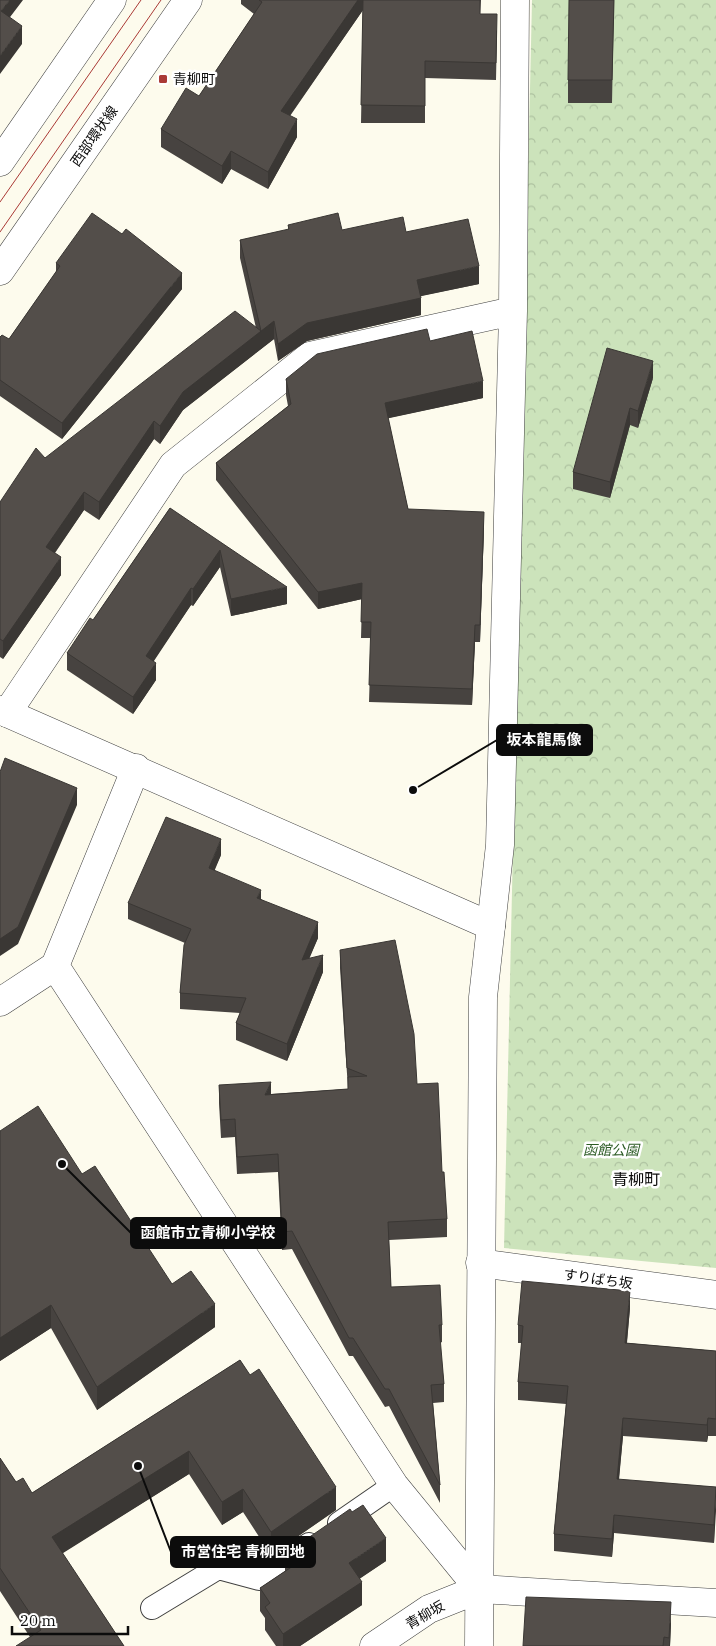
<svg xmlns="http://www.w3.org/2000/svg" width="716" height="1646" viewBox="0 0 716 1646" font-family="'IBM Plex Serif','Noto Sans JP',serif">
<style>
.park{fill:url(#park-crowns)}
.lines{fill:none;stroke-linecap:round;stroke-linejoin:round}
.service-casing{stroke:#3f3f3f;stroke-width:24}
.minor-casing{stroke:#3f3f3f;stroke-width:29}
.tertiary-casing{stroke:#3f3f3f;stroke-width:29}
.service{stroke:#fff;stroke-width:22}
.minor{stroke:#fff;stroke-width:28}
.tertiary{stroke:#fff;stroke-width:28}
.tram{stroke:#aa3a36;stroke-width:1}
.wall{fill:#474340}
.shaded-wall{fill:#3a3734}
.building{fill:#534e4a;stroke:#3a3734}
.poi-dot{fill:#aa3a36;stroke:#fff;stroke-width:2}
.labels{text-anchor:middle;stroke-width:5;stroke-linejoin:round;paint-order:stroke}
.poi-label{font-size:14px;fill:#0c0c0c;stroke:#fff;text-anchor:start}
.street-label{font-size:14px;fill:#0c0c0c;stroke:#fff}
.park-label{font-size:14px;font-style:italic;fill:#2c5b25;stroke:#fff}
.quarter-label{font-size:16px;fill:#0c0c0c;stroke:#fff}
.leader{fill:none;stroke:#0c0c0c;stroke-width:2}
.callout-dot{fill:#0c0c0c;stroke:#fff;stroke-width:2}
.callout{fill:#0c0c0c;stroke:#0c0c0c;stroke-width:2}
.callout-label{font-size:15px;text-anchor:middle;font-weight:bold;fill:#fff}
</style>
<defs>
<pattern id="park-crowns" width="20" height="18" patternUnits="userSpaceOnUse" patternTransform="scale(1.25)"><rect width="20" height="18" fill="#cce3bb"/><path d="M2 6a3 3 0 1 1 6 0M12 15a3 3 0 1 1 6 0" fill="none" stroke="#aec2a0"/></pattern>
</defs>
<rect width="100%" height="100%" fill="#fdfbed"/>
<path class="park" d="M532,0h184v1268l-212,-20z"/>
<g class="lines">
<g class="service-casing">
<path id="service" d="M339,1523l55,-38
M152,1608l66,-40 41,11 50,-35"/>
</g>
<g class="minor-casing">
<path id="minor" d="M7,713l166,-248 137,-109 203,-45
M491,926l9,-81 13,-534 2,-311
M55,966l339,519 85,104 237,14
M0,1002l55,-36 81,-198
M480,1263l236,32"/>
</g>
<g class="tertiary-casing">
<path id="tertiary" d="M0,162l112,-162
M0,271l188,-271
M0,710l491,216 -8,71 -4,649
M374,1646l55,-37 50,-20"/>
</g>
<use href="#service" class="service"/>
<use href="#minor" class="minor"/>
<use href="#tertiary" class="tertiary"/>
<path class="tram" d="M0,202l141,-202
M0,232l161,-232"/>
</g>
<path class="wall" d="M241,0h240l-1,14 17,17 -1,49 -71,-2v45h-64l2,-113 -73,106 7,21 -29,52 -37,-20 -9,15 -61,-37v-18l38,-33 55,-82 -13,-10z
M614,0l-2,103h-44v-23z
M288,225l54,5 64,2 73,52 -59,12 1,19 -114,26 -29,20 -4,-22 -91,71 -23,34 -6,-5 -55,81 -15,-10 -29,43 6,22 -58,84 -3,-2v-155l45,-44 211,-130 -16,-70v-18l48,-10z
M56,263l126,26 -120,150 -62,-43v-59l9,2 47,-67z
M430,341l53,57 -95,20 20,91 76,19 -4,114h-5l-3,63 -103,-3 2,-64h-10l1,-39 -44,10 -102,-129v-17l72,-57 -2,-11v-16z
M653,378l-15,50 -8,-3 -20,73 -37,-9v-17z
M170,508l117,96 -56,12 -11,-49 -27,39 -2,-1 -38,56 3,19 -23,34 -66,-44v-17l26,-33z
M221,855l-7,15 47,29 57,39 -9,20 14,14 -36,89 -51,-21v-17l4,-10 -60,-4v-16l5,-50 -57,-24v-16z
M340,950l77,134 25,88 5,47v18l-58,3 2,47 51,38v17l-2,1 4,41v18l-11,1 7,82v18l-51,-97 -4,1 -32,-51h-4l-57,-107 -10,1 -4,-78 -41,2 -2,-37 -14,1 -2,-35v-18l52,9 77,-5 -8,-121z
M0,1131l82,43 90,110 43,43 -118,83 -46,-82 -51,33z
M630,1308l-3,35 89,8v85h-8l-1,6 -84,-6 -4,44 97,7 -2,56 -100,-10 -2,24 -58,-6v-17l12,-130 -48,-4v-18l4,-39h-4v-18z
M240,1360l96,150 -65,45 -28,-43 -21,13 -33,-51 -127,79 62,93 -94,-9 -30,-46v-133l16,24 16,11z
M285,1554l101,7 -26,17 2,27 -62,41h-24l-11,-16v-12l-5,-7v-23l25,-17z
M671,1623l-1,23h-147z"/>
<path class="shaded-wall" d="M10,0h13l-22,29v-18z
M358,0h5v10l-82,118v-17z
M22,26v18l-22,30v-18z
M297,119v18l-29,52v-17z
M231,151v18l-9,15v-18z
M479,266v18l-62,13v-17z
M182,273v16l-120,150v-16z
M421,298v17l-114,26 -29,20v-17l29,-21z
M274,321v18l-91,71 -23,34v-18l23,-34z
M653,361v17l-15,50v-17z
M483,381v17l-98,21v-16z
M630,408v17l-20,73v-16z
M154,421v18l-55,81v-18z
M84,492v18l-38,55v-18z
M484,512v16l-4,114v-17z
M220,550v17l-27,39v-17z
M61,557v18l-58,84v-18z
M362,583v16l-44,10v-17z
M287,587v17l-56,12v-17z
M191,588v17l-45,68v-17z
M475,625v17l-3,63v-16z
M156,663v17l-23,34v-17z
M77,788v17l-59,139 -18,12v-17z
M221,839v16l-12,29v-16z
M261,890v16l-4,-8z
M318,922v16l-16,38v-16z
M323,955v17l-36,89v-17z
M271,1082v18l-6,-5z
M630,1291v17l-5,53v-18z
M215,1304v23l-118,83v-23z
M51,1305v23l-51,33v-23z
M623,1418v18l-6,61v-18z
M708,1418v18l-1,6v-17z
M189,1451v23l-137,86v-23z
M336,1487v23l-65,45v-23z
M243,1489v23l-21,13v-23z
M716,1494v17l-2,32v-18z
M614,1515v18l-2,24v-18z
M386,1538v23l-37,25v-23z
M362,1582v23l-62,41h-17v-12z
M671,1602v21l-1,23h-1z"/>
<path class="building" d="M0,0h10l-9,11 21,15 -22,30z
M259,0h99l-77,111 16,8 -29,53 -37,-21 -9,15 -61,-37 25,-41 13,8 63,-94z
M363,0h117v14h17l-1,49 -71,-2v45l-64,-1z
M569,0h45l-2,80h-44z
M92,213l30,21 4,-5 56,44 -120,150 -62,-43v-43l2,-2 7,4 51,-73 -4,-3z
M338,213l4,17 61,-13 3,15 62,-13 11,47 -62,14 4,18 -114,25 -29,21 -4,-23 -91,71 -23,34 -6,-5 -55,81 -15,-10 -38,55 15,10 -58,84 -3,-2v-137l36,-54 9,10 190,-147 26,20 -21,-91 49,-11 -1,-4z
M427,329l3,12 42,-10 11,50 -98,22 23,106 76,3 -4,113h-5l-3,64 -103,-4 2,-63h-10l1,-39 -44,9 -102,-129 75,-59 -5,-25 31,-25z
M607,348l46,13 -15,50 -8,-3 -20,74 -37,-10z
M170,508l117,79 -56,12 -11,-49 -27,39 -2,-1 -45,68 10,7 -23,34 -66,-44 23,-35 3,2z
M5,758l72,30 -59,139 -18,12v-167z
M166,817l55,22 -12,29 52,22 -4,8 61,24 -16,38 21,-5 -36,89 -51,-21 10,-25 -66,-5 4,-48 7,-16 -63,-26z
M395,940l19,94 3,50 21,-1 4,89h2l3,47 -59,3 3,65 49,-2 2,40h-3l5,59 -13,1 9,100 -51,-96h-4l-32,-51h-4l-57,-107 -10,1 -4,-78 -41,3 -2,-38 -14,1 -2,-35 52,-3 -6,13 83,-6v-12l19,-1 -20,-8 -7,-118z
M38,1106l44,68 13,-8 77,118 19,-13 24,33 -118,83 -46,-82 -51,33v-207z
M522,1281l108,10 -5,52 91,8v68l-8,-1 -1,7 -84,-7 -6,61 99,8 -2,38 -100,-10 -2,24 -58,-5 14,-148 -50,-4 5,-56 -5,-1z
M240,1360l10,15 9,-6 77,118 -65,45 -28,-43 -21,13 -33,-51 -137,86 72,109h-108l25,-16 -41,-62v-110l16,24 7,-4 9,15z
M363,1505l23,33 -37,25 13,19 -79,52 -18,-27 5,-4 -10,-15 33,-22 -8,-12 65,-45 2,3z
M526,1597l145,5 -2,36 -5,-1 -1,9h-140z"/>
<rect class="poi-dot" x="158" y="74" width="10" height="10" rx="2.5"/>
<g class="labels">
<g class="poi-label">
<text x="173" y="84">青柳町</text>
</g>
<g class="street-label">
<text transform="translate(94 136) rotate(-55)" y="5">西部環状線</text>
<text transform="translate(598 1279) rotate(8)" y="5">すりばち坂</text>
<text transform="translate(425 1615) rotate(-30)" y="5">青柳坂</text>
</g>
<g class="park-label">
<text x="611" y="1155">函館公園</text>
</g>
<g class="quarter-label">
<text x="636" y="1185">青柳町</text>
</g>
</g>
<path class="leader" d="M413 790L497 740M62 1164L131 1233M138 1466L171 1552"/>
<g class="callout-dot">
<circle cx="413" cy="790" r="5"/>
<circle cx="62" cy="1164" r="5"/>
<circle cx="138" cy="1466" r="5"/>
</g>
<g class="callout">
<rect x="497" y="725" width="95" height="30" rx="5"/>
<rect x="131" y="1218" width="155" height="30" rx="5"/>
<rect x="171" y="1537" width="144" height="30" rx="5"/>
</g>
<g class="callout-label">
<text x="544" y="745">坂本龍馬像</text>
<text x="208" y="1238">函館市立青柳小学校</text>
<text x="243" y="1557">市営住宅 青柳団地</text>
</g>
<path d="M12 1626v8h116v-8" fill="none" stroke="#0c0c0c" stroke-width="2.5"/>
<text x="20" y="1626" font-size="15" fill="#0c0c0c" stroke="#ffffff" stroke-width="4" paint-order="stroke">20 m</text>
</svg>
